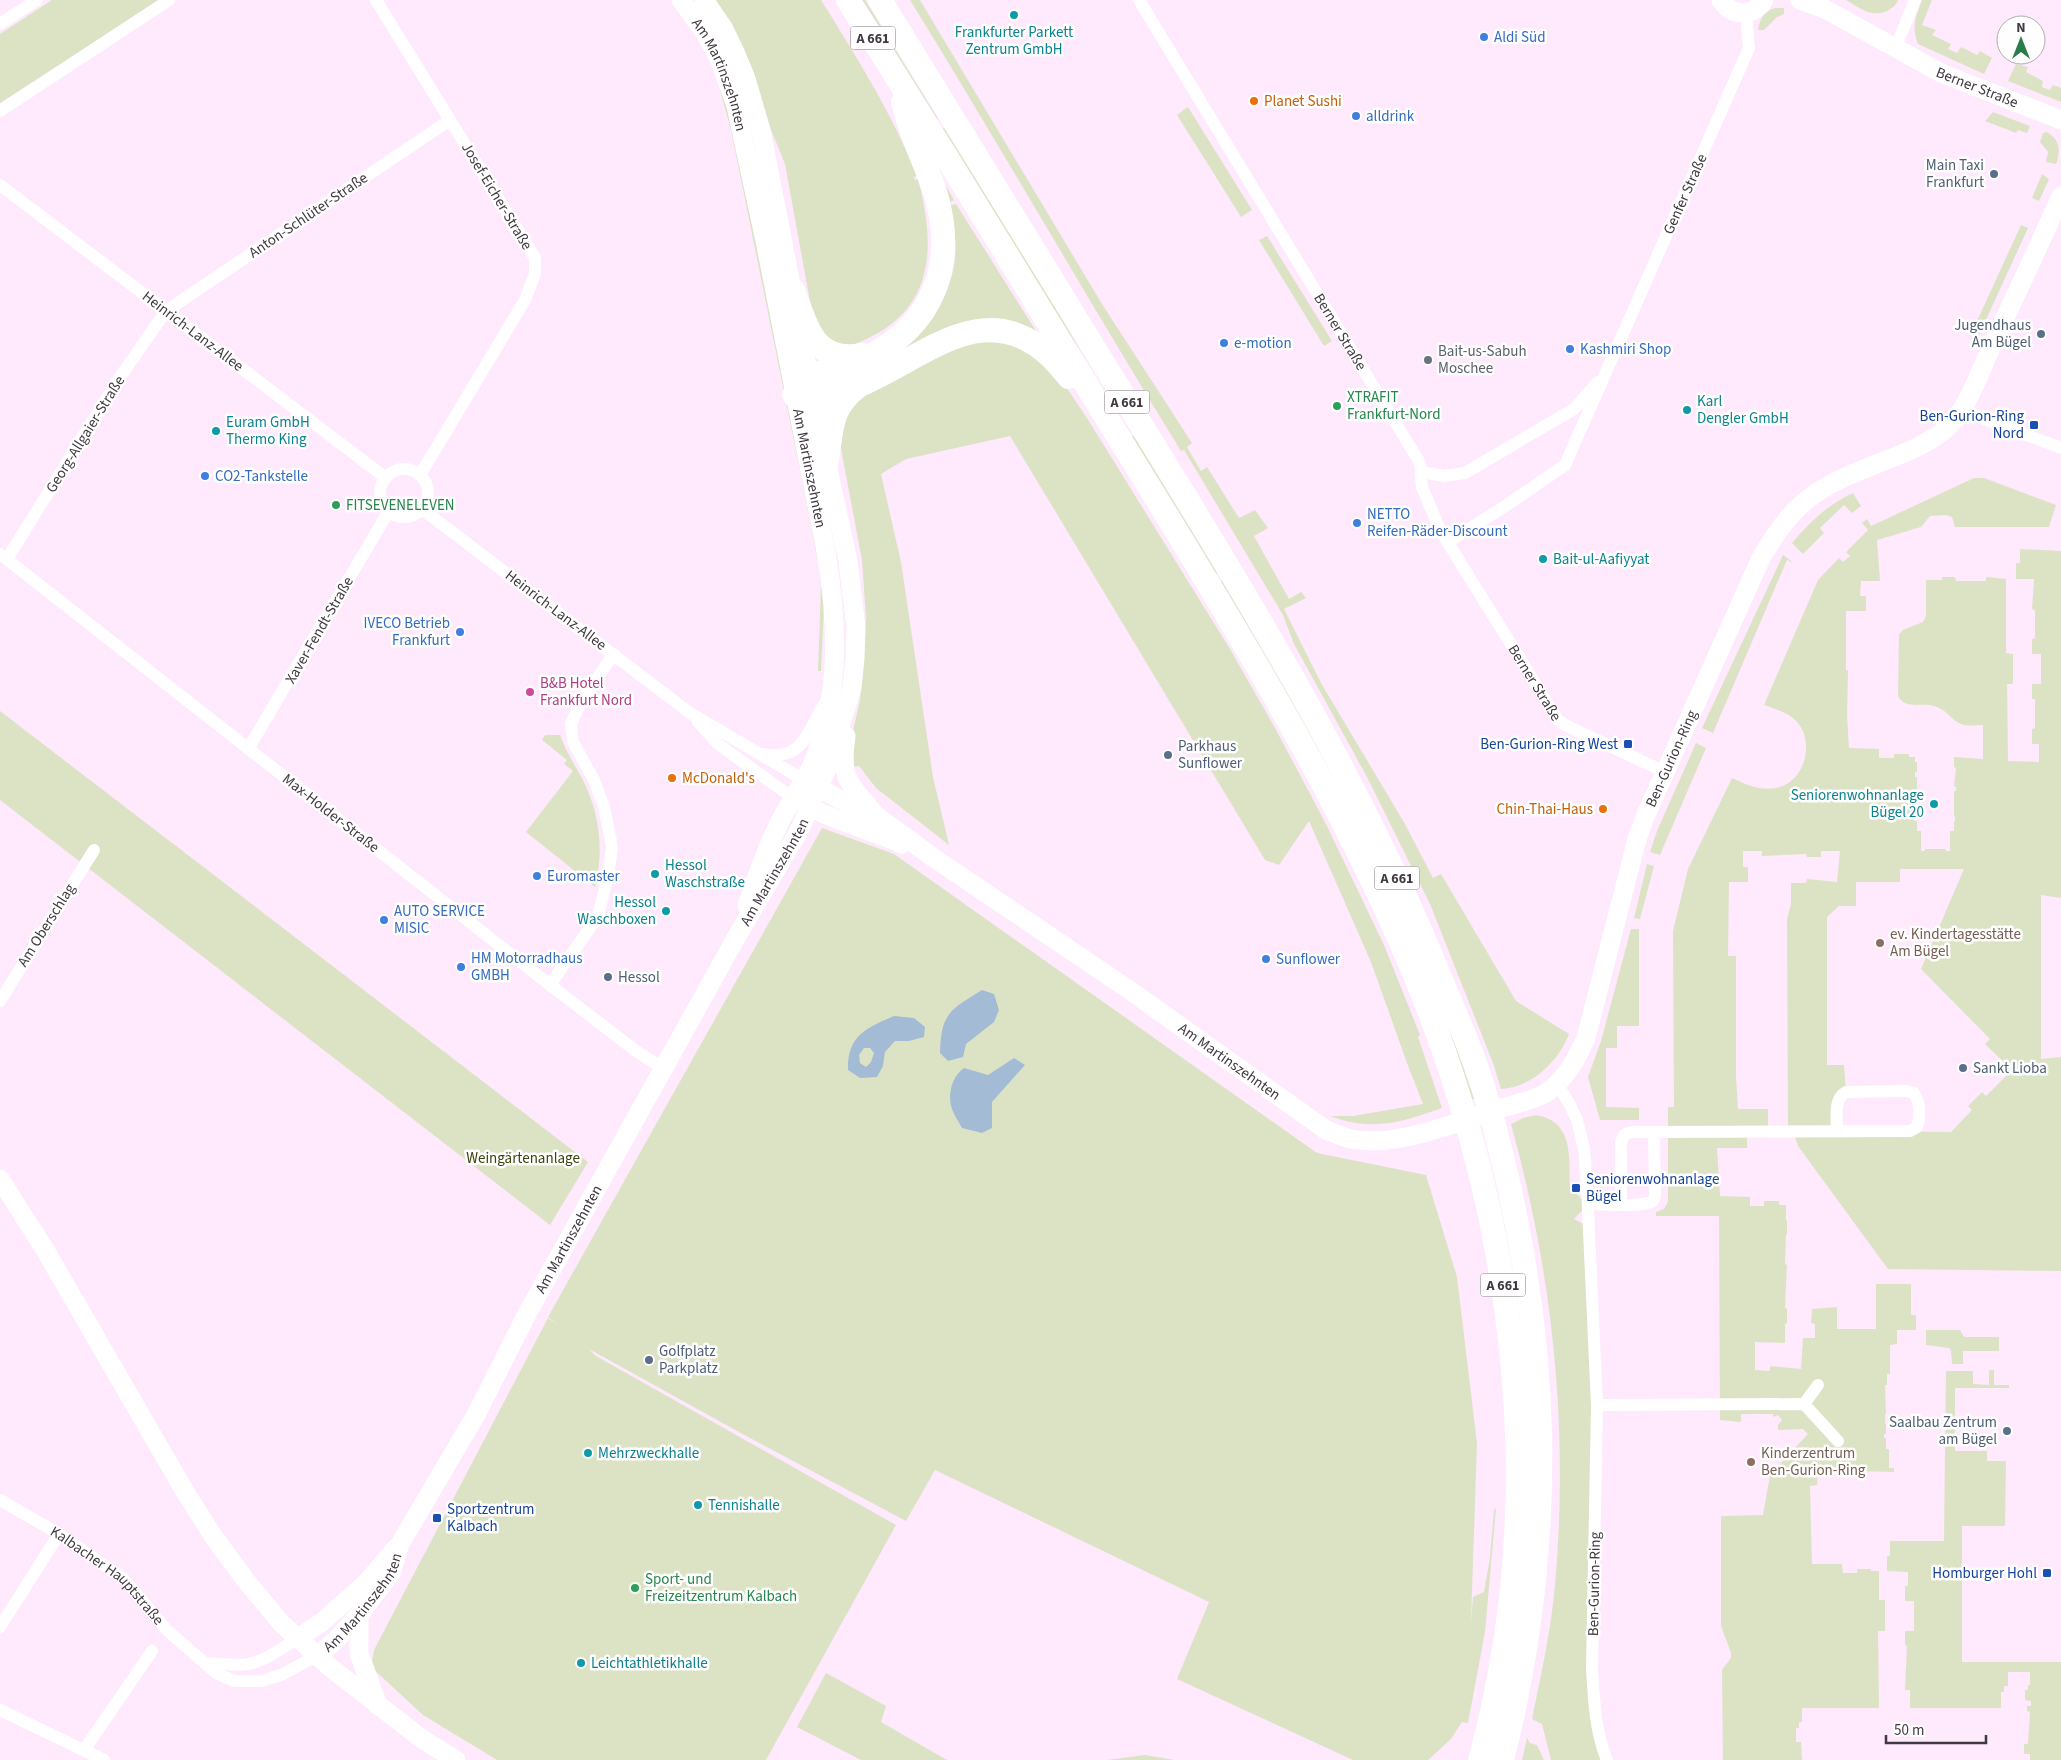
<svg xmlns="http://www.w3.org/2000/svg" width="2061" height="1760" viewBox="0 0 2061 1760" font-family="'Source Sans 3',sans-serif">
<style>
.green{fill:#dce3c5;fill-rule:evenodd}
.water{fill:#a3bbd5;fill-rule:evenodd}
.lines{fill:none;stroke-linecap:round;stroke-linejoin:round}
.street{stroke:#fff;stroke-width:12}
.secondary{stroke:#fff;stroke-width:19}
.highway{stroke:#fff;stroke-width:24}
.culture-dot{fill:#0f9aa8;stroke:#fefefe;stroke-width:2}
.shop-dot{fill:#3f7fe0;stroke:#fefefe;stroke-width:2}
.food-dot{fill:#e8710a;stroke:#fefefe;stroke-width:2}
.service-dot{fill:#5c6f8a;stroke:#fefefe;stroke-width:2}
.worship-dot{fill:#6b7280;stroke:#fefefe;stroke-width:2}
.leisure-dot{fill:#2e9e5b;stroke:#fefefe;stroke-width:2}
.transit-dot{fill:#1a4fb4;stroke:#fefefe;stroke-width:2}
.hotel-dot{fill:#d1479c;stroke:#fefefe;stroke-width:2}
.education-dot{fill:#8d6e63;stroke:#fefefe;stroke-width:2}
.labels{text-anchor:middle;stroke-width:5;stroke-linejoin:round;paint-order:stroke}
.shield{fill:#fefefe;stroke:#7a7479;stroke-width:1}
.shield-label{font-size:14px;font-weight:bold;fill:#413940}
.culture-label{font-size:15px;fill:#0d838f;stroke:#fefefe;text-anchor:start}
.shop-label{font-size:15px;fill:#366cbe;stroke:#fefefe;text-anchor:start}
.street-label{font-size:15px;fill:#413940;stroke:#fefefe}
.food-label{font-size:15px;fill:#c56008;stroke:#fefefe;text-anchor:start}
.service-label{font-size:15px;fill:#4e5e75;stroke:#fefefe;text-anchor:start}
.worship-label{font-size:15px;fill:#5b616d;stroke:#fefefe;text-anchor:start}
.leisure-label{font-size:15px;fill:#27864d;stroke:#fefefe;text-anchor:start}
.transit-label{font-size:15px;fill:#164399;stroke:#fefefe;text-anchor:end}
.hotel-label{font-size:15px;fill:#b23c85;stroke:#fefefe;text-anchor:start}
.education-label{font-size:15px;fill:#785e54;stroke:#fefefe;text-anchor:start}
.park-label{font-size:15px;fill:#3c430c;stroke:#fefefe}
</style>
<rect width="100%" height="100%" fill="#fee9fd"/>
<path class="green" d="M52,0h108l-160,103v-69z
M716,0h105c35,56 71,113 96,176l-3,1 1,3 3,-1c19,72 16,135 -63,165v3h-12l-21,-13 -11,-27 -26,-143 -18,-44 -14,-50 -17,-37z
M860,0h5l73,119 -3,2z
M910,0h10l182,304 90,139 -5,4 14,24 6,-4 32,51 16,-8 13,18 -14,8 35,63 12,-7 5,6 -22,11 37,74 84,141 28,54 8,-4 75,127 53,33c-10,27 -38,54 -68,55l-8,-26 -63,-159 -63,-127 -73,-133 -11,-29 -99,-165 -3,1c-92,-149 -179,-302 -271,-451z
M1846,0h52c-2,6 -6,8 -11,11 -16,7 -27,-3 -41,-11z
M1922,0h10l-10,25 14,5 -4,5 19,9 -3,5 9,4 4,-6 16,8 3,-4 12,7 -8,16 -66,-30c-7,-18 -2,-27 4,-44z
M1775,8h9v6l-7,3 -13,13h-6c2,-12 6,-18 17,-22z
M2016,64l12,3 -2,5 17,9 -1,6 8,3 3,-5 8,3v14l-53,-21z
M718,83l10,22 72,350 -3,1 -66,-326z
M1188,107l64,103 -11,7 -64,-102z
M1993,112l37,14 -3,7 -9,-3 -2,3 -31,-12z
M944,128l119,191 18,33 -141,-222z
M2046,132c14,6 15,20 10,32l-10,-2 2,-10 -8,-10 3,-9z
M2042,174l7,5 -10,22 -7,-3z
M941,178l13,22 -4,2 2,3 4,-1 85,135 -33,-13 -181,52c19,-8 38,-16 57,-24 8,-3 18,-6 25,-11 14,-11 26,-26 33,-42 23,-46 12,-76 -1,-123z
M2021,225l7,3 -49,107 -7,-3z
M1267,236l65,105 -8,5 -65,-106z
M1009,341l45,28 33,49 143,231 45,79 50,94 59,123 36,90 -2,2 24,71c-39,14 -70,24 -112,8h23l70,-12 -16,-41 -36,-101 -62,-141 -30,44 -14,-5 -255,-424 -104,23 -25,15 20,88 32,215 16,68 -73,-57 -17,-22 -8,1 -2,-19 11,-48 6,-82 -4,-58 -24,-127 17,-34 101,-56z
M1131,436h3l83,137 -3,2z
M800,457l25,130 -4,84h-3l3,-85 -2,-19 -21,-108z
M1974,478h10l72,27 -7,22h-94l-3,-10 -6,-2 -16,1 -9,11 -44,13 3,41h-19l-1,15h6v15h-20v59l2,1 -1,45 2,32 30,1v9h15v-4h15v3h6v5h2v10h-2v5h2v20h-2l-1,9h3v10h-3v5h3v10h4v20h4v-2h21v2h4v-20h4v-10h1v-4l-1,-1v-25h2v-4l-2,-1 2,-18 -2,-1v-10l29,2v-34c-7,0 -18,2 -24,-2 -8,-4 -13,-13 -22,-16 -14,-6 -31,4 -39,-11l1,-62 4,-4 20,-8 3,-6v-36h16v-3h13l1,4h30v-4l20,2v74l7,1v30h-6l1,77 31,1v-18h-7v-15l3,-1v-29h-3v-15h9v-30h-9v-15l3,-1v-28l-3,-1 2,-30h-18v-16h4v-14l41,2v347l-20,-3v164l20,-2v214l-173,-2 -90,-123 -5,-15h-5l-1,-212 4,-15v-21h15l1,-4 30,3 3,-31h-19v6h-14l-1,-3 -44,2v-5h-19v16h5v15h-19l-1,74h8v120l2,33h30v23h-21v16h-30l3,48 30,1v9h14v-5h15v4h7v15h1v14l-1,1 -1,29 2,1 -2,43 2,1v14l-2,1v19l-30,-1v28l15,1v-5l31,3 2,-31h12v-14l-4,-1 1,-14 25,-2v22h39v-45h35v31h5v15h-19v14l-7,1v29h-3v11h-2l1,29 -1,1v8l1,1v10h-2v4h2v11h3v19h5v4l-76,-2 -1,15 -7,1 2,78h30l1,9h14v-4h14v2h8v29h6v31h-7l1,77h-77v14h-3v6h-3v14h5l1,18h-79l-1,-90 9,-12v-5l-10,-27v-110l42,-1 7,-40 38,-41 -5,-5 -25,1v-5l4,-5 -4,-5 -5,2v-3h-32v8l-21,-2 -1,-204h-63v-4l8,-3 4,-7v-95h6l-1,-176 15,-62 44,-91c15,7 28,13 44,10 28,-5 39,-44 22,-65 -8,-10 -23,-14 -34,-18l54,-125 21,-22 4,4 7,-6 -4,-4 22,-22 -6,-7 5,-4 4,7zM1900,869h64l-43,100 69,70 -5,5 27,26 -26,26 -4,-4 -14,14 4,4 -21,22 -114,-1 9,-39 -2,-27h-17v-148l12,-11h17v-24h44z
M1853,493l8,13 -9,7 -8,-8 -24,23 4,5 -21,21 -11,-11c18,-21 35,-38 61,-50z
M1783,555l11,8 -7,-3 -74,173 -11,-5z
M1222,581l88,150 82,159 61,147 21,62 -5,1 -250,-516z
M0,711l588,451 -38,63 -550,-425z
M545,735h15c6,17 15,30 23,45 17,34 21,71 12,107l-69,-55 47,-61 -9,-7 3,-4 -25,-20z
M1696,743l10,5 -46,107 -10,-3 7,-21z
M822,828l72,26 423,299 109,22 31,102 20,166 -6,179 2,-25 11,-5 6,-35 4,-47 2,-2 -11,124 -17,91 -6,-1 -11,17 -23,21h-75l-176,-81 32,-77 -274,-132 -29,51 -158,-84 -159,-88 7,7 300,169 -130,235h-269l-74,-45 -52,-48 3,-17 174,-332 10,7 -10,-8z
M1647,864l7,2 -14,53 -6,-1z
M1631,929h8v97h-22v22h-11v59l33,1v12h-39l-12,-43 13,-36z
M1536,1115c38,6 33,43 34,73l18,16 -14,15 15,8 8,178 -5,264 15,91h-56l-9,-36 -10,-5c9,-44 19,-89 23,-134 14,-157 -2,-309 -44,-461l12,-6z
M1926,1330h34l4,7h35v14h-36v13h-11l-1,-13 -2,-3 -23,-3z
M1989,1370h5v15h15v3h-54v63h32v10h19l-1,65h-43v136h99v98h-31v-6h-6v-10h4l2,-32 -3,-1v-5h4v-5l-6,-1v-10h3v-5h2v-13h-22v14h-4v6h-3v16h-91v-18h-5l2,-44 -2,-1v-14h9v-30h-9v-15h3v-14l-21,-1v-15h3v-15h54l2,-170h27v13l16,1z
M826,1673l60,33 -5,16 66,38h-86l-64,-33z
M1527,1738l3,5 7,2 7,15h-22z
M1145,1755l30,5h-68z"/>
<path class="water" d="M982,990l12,4 5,16 -5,12 -28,22 -3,13 -15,4 -8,-8c1,-40 10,-43 42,-63z
M894,1016l20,2 11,9 -1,10 -15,4h-14l-10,11 -2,14 -6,11 -17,1 -12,-8c-1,-34 18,-42 46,-54zM864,1048h6l4,5 -3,9 -5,5 -6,-4 -1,-8z
M1014,1058l11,7 -33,37v26l-10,5 -20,-5c-3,-6 -8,-13 -10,-19 -5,-14 0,-33 12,-41l24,7z"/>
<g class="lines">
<g class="street">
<path d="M376,0l159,258v16l-10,26 -105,175"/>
<path id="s1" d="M1139,0l281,463 2,24 18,43 118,190 7,5 100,47"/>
<path d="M0,24l37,-24"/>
<path d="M1895,49l20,-49"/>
<path d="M0,111l169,-111"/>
<path d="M0,185l386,293"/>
<path d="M1960,410l101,38"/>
<circle cx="404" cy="493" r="24"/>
<path d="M1422,472l22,4 21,-3 109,-64 24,-27"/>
<path d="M422,509l268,204 114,67"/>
<path d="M1448,542l59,-37 58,-40 184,-417 -3,-35"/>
<path d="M0,554l550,431 86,66 28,18"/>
<path d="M7,559l113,-182 46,-66 284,-191"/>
<path d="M698,722l20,22 75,54"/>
<path d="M248,749l141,-238"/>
<path d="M761,754c46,8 46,-26 66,-54"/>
<path d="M550,985l48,-69 10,-40 4,-29 -8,-40 -10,-27 -21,-38 -2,-18 10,-23 33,-47"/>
<path d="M0,1001l94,-151"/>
<path d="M1557,1084l12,19 8,17 7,29 3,39 10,217 -5,264c2,31 3,62 15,91"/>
<path d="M1654,1132c86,0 171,-1 256,-1l7,-4c4,-11 3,-24 -3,-34l-8,-2 -60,1c-13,7 -9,27 -9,39"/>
<path d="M1588,1204c15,0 53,4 65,-3l2,-6 -1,-63h-23l-7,3 -3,7v62"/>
<path d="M1804,1404l14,-19"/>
<path d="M1597,1405l207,-1 34,37"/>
<path id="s2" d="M0,1500l59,34 65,45 43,51 49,43 18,8h28l19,-6 37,-20"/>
<path d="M0,1627l59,-93"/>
<path d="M205,1663c14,1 30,3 44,1 17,-4 35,-17 49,-26"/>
<path d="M0,1710l104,50"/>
<path d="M84,1750l68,-99"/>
</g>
<g class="secondary">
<path id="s3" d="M681,0l24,33 15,28 16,45 29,135 61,311c12,72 15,143 -14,213 -8,17 -19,33 -28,49 -16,29 -27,61 -37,92"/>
<path d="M1721,0c11,17 32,17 43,0"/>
<path id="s4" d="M1800,0l25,9 116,64 120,47"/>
<path d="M846,736c-6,43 1,44 27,76"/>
<path id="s5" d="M804,780l35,19 36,16 59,43 194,131 198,141c8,3 17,7 25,9 47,8 97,-14 141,-28 17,-6 38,-9 54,-18 20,-14 30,-33 40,-55l51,-199 8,-22 116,-259c37,-64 62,-73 128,-99 21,-8 45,-18 62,-35 18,-20 28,-50 39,-74 24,-51 48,-102 71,-154"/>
<path d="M801,802c31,19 68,27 101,42"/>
<path d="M0,1179l44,69 140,242 29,46 34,46 35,42 49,44 91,71 34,21"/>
<path d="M359,1615v38l19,53"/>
<path d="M298,1638l24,-16 45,-40 29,-34"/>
<path id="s6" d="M318,1655l18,-15 23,-25 32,-42 9,-29 77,-131 50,-99 210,-378 62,-105 27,-60 26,-83 3,-30 1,-30 -8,-67 -31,-143 -56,-288 -15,-51 -11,-27 -11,-23 -20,-29"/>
</g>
<path class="highway" d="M848,0c94,147 184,297 276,446 100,162 201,325 278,499 112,254 152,545 78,815
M880,0c94,154 189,308 284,462 100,162 198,327 271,503 18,44 39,89 52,135 64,223 72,435 15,660
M903,102c7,32 23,61 33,93 20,68 -2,130 -68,162 -12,6 -25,10 -39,14 -6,2 -16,2 -21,6 -6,5 -10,12 -14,18 91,17 167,-118 254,-41 8,7 14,15 21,23
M793,290c14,36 20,74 69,65
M827,460c5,-32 3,-52 30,-73"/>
</g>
<g class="culture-dot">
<circle cx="1014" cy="15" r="5"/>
<circle cx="1687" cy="410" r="5"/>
<circle cx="216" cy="431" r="5"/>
<circle cx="1543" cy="559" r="5"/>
<circle cx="1934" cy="804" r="5"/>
<circle cx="655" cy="874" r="5"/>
<circle cx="666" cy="911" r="5"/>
<circle cx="588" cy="1453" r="5"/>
<circle cx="698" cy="1505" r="5"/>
<circle cx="581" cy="1663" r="5"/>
</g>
<g class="shop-dot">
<circle cx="1484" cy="37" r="5"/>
<circle cx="1356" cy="116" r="5"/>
<circle cx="1224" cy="343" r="5"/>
<circle cx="1570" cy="349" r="5"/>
<circle cx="205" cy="476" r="5"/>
<circle cx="1357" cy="523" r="5"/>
<circle cx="460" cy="632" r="5"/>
<circle cx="537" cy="876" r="5"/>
<circle cx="384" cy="920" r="5"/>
<circle cx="1266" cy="959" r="5"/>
<circle cx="461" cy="967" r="5"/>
</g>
<g class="food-dot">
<circle cx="1254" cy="101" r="5"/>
<circle cx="672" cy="778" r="5"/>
<circle cx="1603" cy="809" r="5"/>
</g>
<g class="service-dot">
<circle cx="1994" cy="174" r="5"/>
<circle cx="2041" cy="334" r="5"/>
<circle cx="1168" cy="755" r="5"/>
<circle cx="608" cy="977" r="5"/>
<circle cx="1963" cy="1068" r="5"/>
<circle cx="649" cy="1360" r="5"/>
<circle cx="2007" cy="1431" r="5"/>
</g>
<circle class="worship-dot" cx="1428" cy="360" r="5"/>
<g class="leisure-dot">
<circle cx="1337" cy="406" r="5"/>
<circle cx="336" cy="505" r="5"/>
<circle cx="635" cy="1588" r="5"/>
</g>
<g class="transit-dot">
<rect x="2029" y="420" width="10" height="10" rx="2.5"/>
<rect x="1623" y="739" width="10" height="10" rx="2.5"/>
<rect x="1571" y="1183" width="10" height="10" rx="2.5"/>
<rect x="432" y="1513" width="10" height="10" rx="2.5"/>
<rect x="2042" y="1568" width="10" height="10" rx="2.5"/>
</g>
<circle class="hotel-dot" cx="530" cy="692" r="5"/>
<g class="education-dot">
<circle cx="1880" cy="943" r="5"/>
<circle cx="1751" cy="1462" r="5"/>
</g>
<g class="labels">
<g class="shield">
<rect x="850.5" y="26.5" width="45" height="23" rx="4"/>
<rect x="1104.5" y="390.5" width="45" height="23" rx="4"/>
<rect x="1374.5" y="866.5" width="45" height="23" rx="4"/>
<rect x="1480.5" y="1273.5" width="45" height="23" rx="4"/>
</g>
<g class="shield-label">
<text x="873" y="43">A 661</text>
<text x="1127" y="407">A 661</text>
<text x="1397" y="883">A 661</text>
<text x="1503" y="1290">A 661</text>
</g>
<g class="culture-label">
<text x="1014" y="37" text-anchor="middle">Frankfurter Parkett<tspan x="1014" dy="17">Zentrum GmbH</tspan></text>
<text x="1697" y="406">Karl<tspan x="1697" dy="17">Dengler GmbH</tspan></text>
<text x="226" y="427">Euram GmbH<tspan x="226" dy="17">Thermo King</tspan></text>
<text x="1553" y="564">Bait-ul-Aafiyyat</text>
<text x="1924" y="800" text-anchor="end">Seniorenwohnanlage<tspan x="1924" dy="17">Bügel 20</tspan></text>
<text x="665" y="870">Hessol<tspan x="665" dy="17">Waschstraße</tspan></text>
<text x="656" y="907" text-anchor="end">Hessol<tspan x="656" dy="17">Waschboxen</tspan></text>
<text x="598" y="1458">Mehrzweckhalle</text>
<text x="708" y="1510">Tennishalle</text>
<text x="591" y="1668">Leichtathletikhalle</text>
</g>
<g class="shop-label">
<text x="1494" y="42">Aldi Süd</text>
<text x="1366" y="121">alldrink</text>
<text x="1234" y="348">e-motion</text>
<text x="1580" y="354">Kashmiri Shop</text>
<text x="215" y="481">CO2-Tankstelle</text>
<text x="1367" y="519">NETTO<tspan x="1367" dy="17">Reifen-Räder-Discount</tspan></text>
<text x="450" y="628" text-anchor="end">IVECO Betrieb<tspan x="450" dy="17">Frankfurt</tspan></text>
<text x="547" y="881">Euromaster</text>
<text x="394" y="916">AUTO SERVICE<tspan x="394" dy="17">MISIC</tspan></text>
<text x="471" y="963">HM Motorradhaus<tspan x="471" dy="17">GMBH</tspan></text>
<text x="1276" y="964">Sunflower</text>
</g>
<g class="street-label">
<text dy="5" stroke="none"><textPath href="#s3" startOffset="85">Am Martinszehnten</textPath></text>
<text dy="5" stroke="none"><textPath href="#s4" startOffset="198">Berner Straße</textPath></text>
<text transform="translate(1685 194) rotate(-66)" y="5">Genfer Straße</text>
<text transform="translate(497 196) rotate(59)" y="5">Josef-Eicher-Straße</text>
<text transform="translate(308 215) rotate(-34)" y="5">Anton-Schlüter-Straße</text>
<text transform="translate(193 331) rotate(37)" y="5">Heinrich-Lanz-Allee</text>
<text dy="5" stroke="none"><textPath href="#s1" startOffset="388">Berner Straße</textPath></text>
<text transform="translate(85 434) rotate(-58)" y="5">Georg-Allgaier-Straße</text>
<text dy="5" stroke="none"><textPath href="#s3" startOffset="490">Am Martinszehnten</textPath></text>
<text transform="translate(556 610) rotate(37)" y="5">Heinrich-Lanz-Allee</text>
<text transform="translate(319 630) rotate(-60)" y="5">Xaver-Fendt-Straße</text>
<text dy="5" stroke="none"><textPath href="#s1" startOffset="792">Berner Straße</textPath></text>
<text dy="5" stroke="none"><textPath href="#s5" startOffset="1220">Ben-Gurion-Ring</textPath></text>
<text transform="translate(331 813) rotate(38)" y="5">Max-Holder-Straße</text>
<text dy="5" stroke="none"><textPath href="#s6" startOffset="910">Am Martinszehnten</textPath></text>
<text transform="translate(46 925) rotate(-58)" y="5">Am Oberschlag</text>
<text dy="5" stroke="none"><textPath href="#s5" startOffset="511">Am Martinszehnten</textPath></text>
<text dy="5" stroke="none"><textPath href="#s6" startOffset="489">Am Martinszehnten</textPath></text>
<text dy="5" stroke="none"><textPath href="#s2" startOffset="132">Kalbacher Hauptstraße</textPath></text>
<text transform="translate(1594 1584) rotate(-89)" y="5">Ben-Gurion-Ring</text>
<text dy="5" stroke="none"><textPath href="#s6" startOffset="70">Am Martinszehnten</textPath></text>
</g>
<g class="food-label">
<text x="1264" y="106">Planet Sushi</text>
<text x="682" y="783">McDonald's</text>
<text x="1593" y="814" text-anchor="end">Chin-Thai-Haus</text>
</g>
<g class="service-label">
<text x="1984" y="170" text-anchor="end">Main Taxi<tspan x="1984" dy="17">Frankfurt</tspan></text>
<text x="2031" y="330" text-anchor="end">Jugendhaus<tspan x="2031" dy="17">Am Bügel</tspan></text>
<text x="1178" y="751">Parkhaus<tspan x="1178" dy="17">Sunflower</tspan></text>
<text x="618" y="982">Hessol</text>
<text x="1973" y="1073">Sankt Lioba</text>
<text x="659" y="1356">Golfplatz<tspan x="659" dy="17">Parkplatz</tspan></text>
<text x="1997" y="1427" text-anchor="end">Saalbau Zentrum<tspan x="1997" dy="17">am Bügel</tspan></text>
</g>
<g class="worship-label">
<text x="1438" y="356">Bait-us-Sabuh<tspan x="1438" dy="17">Moschee</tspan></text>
</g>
<g class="leisure-label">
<text x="1347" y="402">XTRAFIT<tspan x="1347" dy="17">Frankfurt-Nord</tspan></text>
<text x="346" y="510">FITSEVENELEVEN</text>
<text x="645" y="1584">Sport- und<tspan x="645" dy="17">Freizeitzentrum Kalbach</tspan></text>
</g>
<g class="transit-label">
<text x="2024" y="421">Ben-Gurion-Ring<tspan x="2024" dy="17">Nord</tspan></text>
<text x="1618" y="749">Ben-Gurion-Ring West</text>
<text x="1586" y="1184" text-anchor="start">Seniorenwohnanlage<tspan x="1586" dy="17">Bügel</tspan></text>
<text x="447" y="1514" text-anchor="start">Sportzentrum<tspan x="447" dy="17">Kalbach</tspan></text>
<text x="2037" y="1578">Homburger Hohl</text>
</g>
<g class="hotel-label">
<text x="540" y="688">B&amp;B Hotel<tspan x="540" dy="17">Frankfurt Nord</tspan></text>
</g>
<g class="education-label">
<text x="1890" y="939">ev. Kindertagesstätte<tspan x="1890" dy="17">Am Bügel</tspan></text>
<text x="1761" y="1458">Kinderzentrum<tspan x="1761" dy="17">Ben-Gurion-Ring</tspan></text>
</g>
<g class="park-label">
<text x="523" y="1163">Weingärtenanlage</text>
</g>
</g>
<g transform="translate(2021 40)"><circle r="24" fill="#fefefe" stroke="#b2afb2"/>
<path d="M0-4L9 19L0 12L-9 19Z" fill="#2b7c4c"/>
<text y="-8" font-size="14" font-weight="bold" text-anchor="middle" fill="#413940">N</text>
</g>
<path d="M1886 1735v8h100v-8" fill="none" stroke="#413940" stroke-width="2.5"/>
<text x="1894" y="1735" font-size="15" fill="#413940" stroke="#fefefe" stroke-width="4" paint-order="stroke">50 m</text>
</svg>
